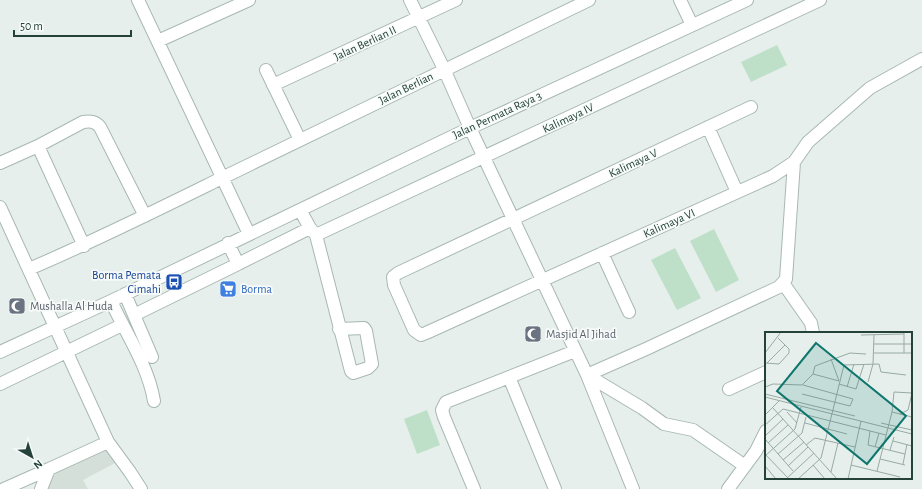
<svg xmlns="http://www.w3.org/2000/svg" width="922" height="489" viewBox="0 0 922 489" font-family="'Alegreya Sans',sans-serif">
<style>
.built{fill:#d4dfda}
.garden{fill:#bfe0c8}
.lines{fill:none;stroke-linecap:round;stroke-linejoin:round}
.minor-casing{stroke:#a8b8b2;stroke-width:14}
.minor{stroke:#fff;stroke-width:12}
.labels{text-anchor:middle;stroke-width:3.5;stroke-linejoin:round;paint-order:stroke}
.street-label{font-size:12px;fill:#24423a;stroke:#f7fbf9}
.transit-label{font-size:12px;fill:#164399;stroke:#f7fbf9;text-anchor:end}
.shop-label{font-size:12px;fill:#366cbe;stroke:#f7fbf9;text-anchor:start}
.worship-label{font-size:12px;fill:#5b616d;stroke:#f7fbf9;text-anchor:start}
.inset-road{fill:none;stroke:#98aaa4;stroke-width:1}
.view{fill:#0f766e;fill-opacity:0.15;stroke:#0f766e;stroke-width:2}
.inset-edge{fill:none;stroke:#24423a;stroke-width:2}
</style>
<rect width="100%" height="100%" fill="#e6efeb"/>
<path class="built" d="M107,448l10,14 -34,18 5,9h-42l7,-16z"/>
<path class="garden" d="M777,45l10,20 -36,17 -10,-20z
M714,229l25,51 -23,12 -26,-51z
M675,248l26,50 -24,12 -26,-50z
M427,410l13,35 -23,9 -13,-35z"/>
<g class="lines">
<g class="minor-casing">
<path id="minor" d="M138,0l111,234
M410,0l34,69 26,59 117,247 46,114
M680,0l12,25
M158,41l91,-41
M266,70l34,70
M273,85l183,-85
M751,107l-353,166 -5,4 1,8 20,45 7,5 5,-2 347,-157 21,-14
M708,127l29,65
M38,146l46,100
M0,163l38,-17 45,-24c7,-1 12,-1 17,5l45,89
M0,207l108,235 22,30 11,17
M300,210l10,18 6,7 35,136 2,2 15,-5 4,-4 -6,-33 -2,-3 -25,1
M316,235l504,-235
M602,253l27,59
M238,264l72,-36
M29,269c66,-28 130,-60 195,-92 122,-58 243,-119 365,-177
M783,283l28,40 2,10
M125,294l9,21 104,-51 -10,-21
M111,301c15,33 37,64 43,100
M134,315l18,42
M0,352l111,-51 359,-173 277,-128
M587,375l59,-26 133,-62 7,-8 8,-117 14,-20 62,-54 52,-29
M587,375l55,33 22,16 29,6 52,36
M509,377l46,112
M0,384l122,-59
M729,389l37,-17
M4,489l45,-20
M41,489l8,-20 59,-27
M474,489l-30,-72 -2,-7 4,-8 129,-51
M728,489l28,-38 10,-20"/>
</g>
<use href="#minor" class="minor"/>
</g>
<defs>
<g id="bus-square" transform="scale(0.9)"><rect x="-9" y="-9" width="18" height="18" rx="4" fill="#1a4fb4" stroke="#f7fbf9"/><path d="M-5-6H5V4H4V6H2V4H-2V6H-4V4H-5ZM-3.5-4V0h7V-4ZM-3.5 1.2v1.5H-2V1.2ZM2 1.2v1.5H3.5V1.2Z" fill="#fff"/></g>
<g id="supermarket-square" transform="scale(0.9)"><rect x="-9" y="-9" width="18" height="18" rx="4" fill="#3f7fe0" stroke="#f7fbf9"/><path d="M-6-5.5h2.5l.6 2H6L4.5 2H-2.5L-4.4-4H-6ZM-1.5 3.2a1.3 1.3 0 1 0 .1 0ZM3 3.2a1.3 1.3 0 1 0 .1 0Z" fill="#fff"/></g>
<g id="mosque-square" transform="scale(0.9)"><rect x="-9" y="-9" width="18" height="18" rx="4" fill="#6b7280" stroke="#f7fbf9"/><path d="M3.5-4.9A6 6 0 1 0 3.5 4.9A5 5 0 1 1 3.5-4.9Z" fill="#fff"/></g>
</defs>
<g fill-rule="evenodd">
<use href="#bus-square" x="174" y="282"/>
<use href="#supermarket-square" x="228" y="289"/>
<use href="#mosque-square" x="17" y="306"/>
<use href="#mosque-square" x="533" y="334"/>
</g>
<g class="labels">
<g class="street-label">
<text transform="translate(365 43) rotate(-25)" y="4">Jalan Berlian II</text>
<text transform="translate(406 88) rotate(-26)" y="4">Jalan Berlian</text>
<text transform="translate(497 115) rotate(-25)" y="4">Jalan Permata Raya 3</text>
<text transform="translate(568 118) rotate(-25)" y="4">Kalimaya IV</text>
<text transform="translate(633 163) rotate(-25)" y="4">Kalimaya V</text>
<text transform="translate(669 223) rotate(-24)" y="4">Kalimaya VI</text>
</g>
<g class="transit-label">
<text x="161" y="279">Borma Pemata<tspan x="161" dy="14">Cimahi</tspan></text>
</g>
<g class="shop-label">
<text x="241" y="293">Borma</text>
</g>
<g class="worship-label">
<text x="30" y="310">Mushalla Al Huda</text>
<text x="546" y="338">Masjid Al Jihad</text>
</g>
</g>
<g transform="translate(765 332)">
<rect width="147" height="147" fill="#e6efeb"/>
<path class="inset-road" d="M139,0v21M96,3l43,-1M109,12h38M0,21l16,-21M109,21h38M66,27l8,22M0,31l14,1 10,-11v-4l-11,-11M2,31l18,-18M108,32l1,-29M48,42l26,7M103,50l5,-18M74,52l17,5 8,-25M0,55l8,-3 29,1 11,-11 2,-8 35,-13 16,1M82,55l7,-23M0,62l90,22M37,62l48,12 3,-7 -50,-14M0,65l147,37M8,76l64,71M22,80l10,11M127,80l8,2 8,-4 4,-17M135,82l12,3M0,83l14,-14M40,91l42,11M116,91l31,7M0,93l18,-16 103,26M105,99l-2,14 37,9M0,104l18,-17M0,107l28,32M128,109l19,5M3,111l20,-18M41,113l9,-7 40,9M110,115l4,-14M125,118l4,-13M0,122l23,24M13,122l24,-21 4,-16M0,124l30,-27 6,-22M115,127l25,6M18,128l21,-18M138,132l4,-20M48,133l12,14M86,133l49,12M0,134l11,13M23,134l20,-19M112,139l15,-59 2,-20 18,1M66,140l7,-29M21,147l28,-26M33,147l23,-21 23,-93 35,-1 2,8 25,3M83,147l13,-58"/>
<path class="view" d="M51,11l90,73 -39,48 -90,-73z"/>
<rect width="147" height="147" class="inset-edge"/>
</g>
<g transform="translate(32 457) rotate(141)" stroke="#f7fbf9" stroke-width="3" paint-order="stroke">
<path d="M0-3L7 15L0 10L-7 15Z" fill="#24423a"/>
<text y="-6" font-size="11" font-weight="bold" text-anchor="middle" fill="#24423a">N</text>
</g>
<path d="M14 30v6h117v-6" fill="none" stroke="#24423a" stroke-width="2"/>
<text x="20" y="30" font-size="12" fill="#24423a" stroke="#f7fbf9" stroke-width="3" paint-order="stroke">50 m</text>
</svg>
